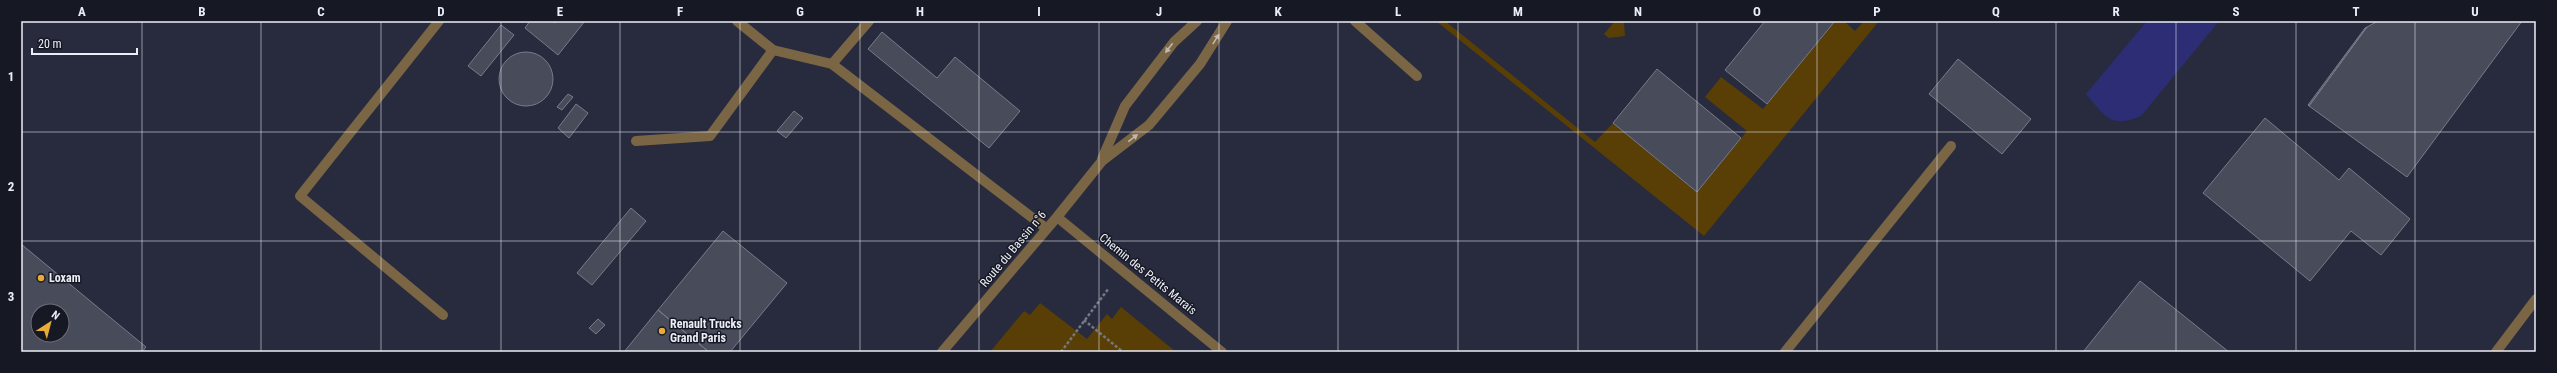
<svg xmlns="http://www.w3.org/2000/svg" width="2557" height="373" viewBox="0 0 2557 373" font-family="'Roboto Condensed',sans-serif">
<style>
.built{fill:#282b3d;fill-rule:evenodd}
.green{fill:#593f06}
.water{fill:#2d2d75}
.building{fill:#484b59;stroke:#787b8a;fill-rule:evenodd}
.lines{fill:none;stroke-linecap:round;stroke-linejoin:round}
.path{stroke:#757782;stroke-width:2.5;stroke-dasharray:3 2;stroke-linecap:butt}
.minor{stroke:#7a6645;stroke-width:10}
.oneway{fill:#beb8b0}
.grid{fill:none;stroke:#eceef7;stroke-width:1;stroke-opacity:0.55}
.poi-dot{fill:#e7ac36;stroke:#161824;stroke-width:1.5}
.labels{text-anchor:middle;stroke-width:3;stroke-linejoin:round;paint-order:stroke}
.street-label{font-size:12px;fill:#eceef7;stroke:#161824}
.poi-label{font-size:12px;font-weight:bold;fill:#eceef7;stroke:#161824;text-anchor:start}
.neatline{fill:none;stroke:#eceef7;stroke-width:1.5}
.grid-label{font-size:13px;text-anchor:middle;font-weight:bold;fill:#eceef7}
</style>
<rect width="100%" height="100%" fill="#20212e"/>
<path class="built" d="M21,21h2515v331h-2515zM38,311h24v24h-24z"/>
<path class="green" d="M1436,21h9l150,121 18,-19 84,69 50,-61 -42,-34 16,-20 42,32 72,-88h9l11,10 9,-10h15l-175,215z
M1615,21h26l-17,1 1,14 -16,2 -5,-4z
M1040,303l47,36 20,-25 5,5 9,-12 55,45h-186l34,-41 6,4z"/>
<path class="water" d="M2147,21h72l-78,95c-31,13 -36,0 -55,-22z"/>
<path class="building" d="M530,21h22l3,2 2,-2h28l-27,34 -33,-27z
M1765,21h70l-68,83 -42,-34z
M2378,21h144l-115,156 -98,-71 58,-79z
M501,25l13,10 -33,41 -13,-10z
M2367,27l-58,79 -1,-1 57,-77z
M882,32l55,46 18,-21 65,54 -31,37 -121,-99z
M499 79a27 27 0 1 1 54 0a27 27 0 1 1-54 0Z
M1958,59l73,60 -29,35 -73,-60z
M1657,69l84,69 -44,54 -84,-69z
M568,94l5,3 -11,13 -5,-3z
M576,104l12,9 -19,25 -11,-10z
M794,111l9,7 -17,20 -9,-7z
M2265,118l74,62 10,-12 61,51 -29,36 -30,-24 -41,50 -107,-88z
M631,208l15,13 -54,64 -15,-12z
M723,231l64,52 -57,69h-21l-51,-42z
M21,244l125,103 -4,5h-121zM38,311h24v24h-24z
M2140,281l89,71h-146z
M658,310l51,42h-85z
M598,319l7,6 -9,9 -7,-6z"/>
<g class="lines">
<path class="path" d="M1084,320l39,32
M1061,352l48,-64"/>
<path class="minor" d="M439,21l-139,175 143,119
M737,21l36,29 59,14
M869,21l-37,43 215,165
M1355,21l62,55
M636,141l74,-5 63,-86
M1102,159l23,-53 49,-64 23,-21
M1057,217l165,135
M942,352l115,-135 45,-56 47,-36 51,-61 27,-43
M1785,352l166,-206
M2496,352l40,-53"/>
</g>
<defs><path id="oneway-solid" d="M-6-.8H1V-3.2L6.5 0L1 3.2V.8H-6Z"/></defs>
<g class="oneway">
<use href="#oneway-solid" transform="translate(1216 39) rotate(-58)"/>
<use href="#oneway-solid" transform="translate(1169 48) rotate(127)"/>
<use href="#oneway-solid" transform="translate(1133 138) rotate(-37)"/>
</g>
<path class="grid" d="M142,21v331M261,21v331M381,21v331M501,21v331M620,21v331M740,21v331M860,21v331M979,21v331M1099,21v331M1219,21v331M1338,21v331M1458,21v331M1578,21v331M1697,21v331M1817,21v331M1937,21v331M2056,21v331M2176,21v331M2296,21v331M2415,21v331M21,132h2515M21,241h2515"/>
<g class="poi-dot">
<circle cx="41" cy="278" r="4"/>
<circle cx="662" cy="331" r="4"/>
</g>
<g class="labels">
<g class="street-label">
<text transform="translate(1013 249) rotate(-50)" y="4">Route du Bassin n°6</text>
<text transform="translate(1148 274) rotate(39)" y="4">Chemin des Petits Marais</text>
</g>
<g class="poi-label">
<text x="49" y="282">Loxam</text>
<text x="670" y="328">Renault Trucks<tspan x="670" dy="14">Grand Paris</tspan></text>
</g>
</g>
<rect width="2557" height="373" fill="none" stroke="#161824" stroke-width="44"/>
<g transform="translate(50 323) rotate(36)"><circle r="19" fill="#161824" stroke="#6c6e78"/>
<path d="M0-3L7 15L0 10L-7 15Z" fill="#e7ac36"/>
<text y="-6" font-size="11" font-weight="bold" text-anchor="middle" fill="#eceef7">N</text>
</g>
<path d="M32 48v6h105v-6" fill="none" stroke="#eceef7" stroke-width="2"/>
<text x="38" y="48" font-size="12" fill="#eceef7" stroke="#161824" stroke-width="3" paint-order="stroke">20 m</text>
<rect x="22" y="22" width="2513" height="329" class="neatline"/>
<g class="grid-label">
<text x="82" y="16">A</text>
<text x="202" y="16">B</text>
<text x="321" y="16">C</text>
<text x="441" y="16">D</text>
<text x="560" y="16">E</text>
<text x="680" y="16">F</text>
<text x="800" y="16">G</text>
<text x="920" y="16">H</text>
<text x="1039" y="16">I</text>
<text x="1159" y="16">J</text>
<text x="1278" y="16">K</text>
<text x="1398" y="16">L</text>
<text x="1518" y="16">M</text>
<text x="1638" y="16">N</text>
<text x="1757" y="16">O</text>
<text x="1877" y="16">P</text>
<text x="1996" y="16">Q</text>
<text x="2116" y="16">R</text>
<text x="2236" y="16">S</text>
<text x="2356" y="16">T</text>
<text x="2475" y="16">U</text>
<text x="11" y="81">1</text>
<text x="11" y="191">2</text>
<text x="11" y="301">3</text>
</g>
</svg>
